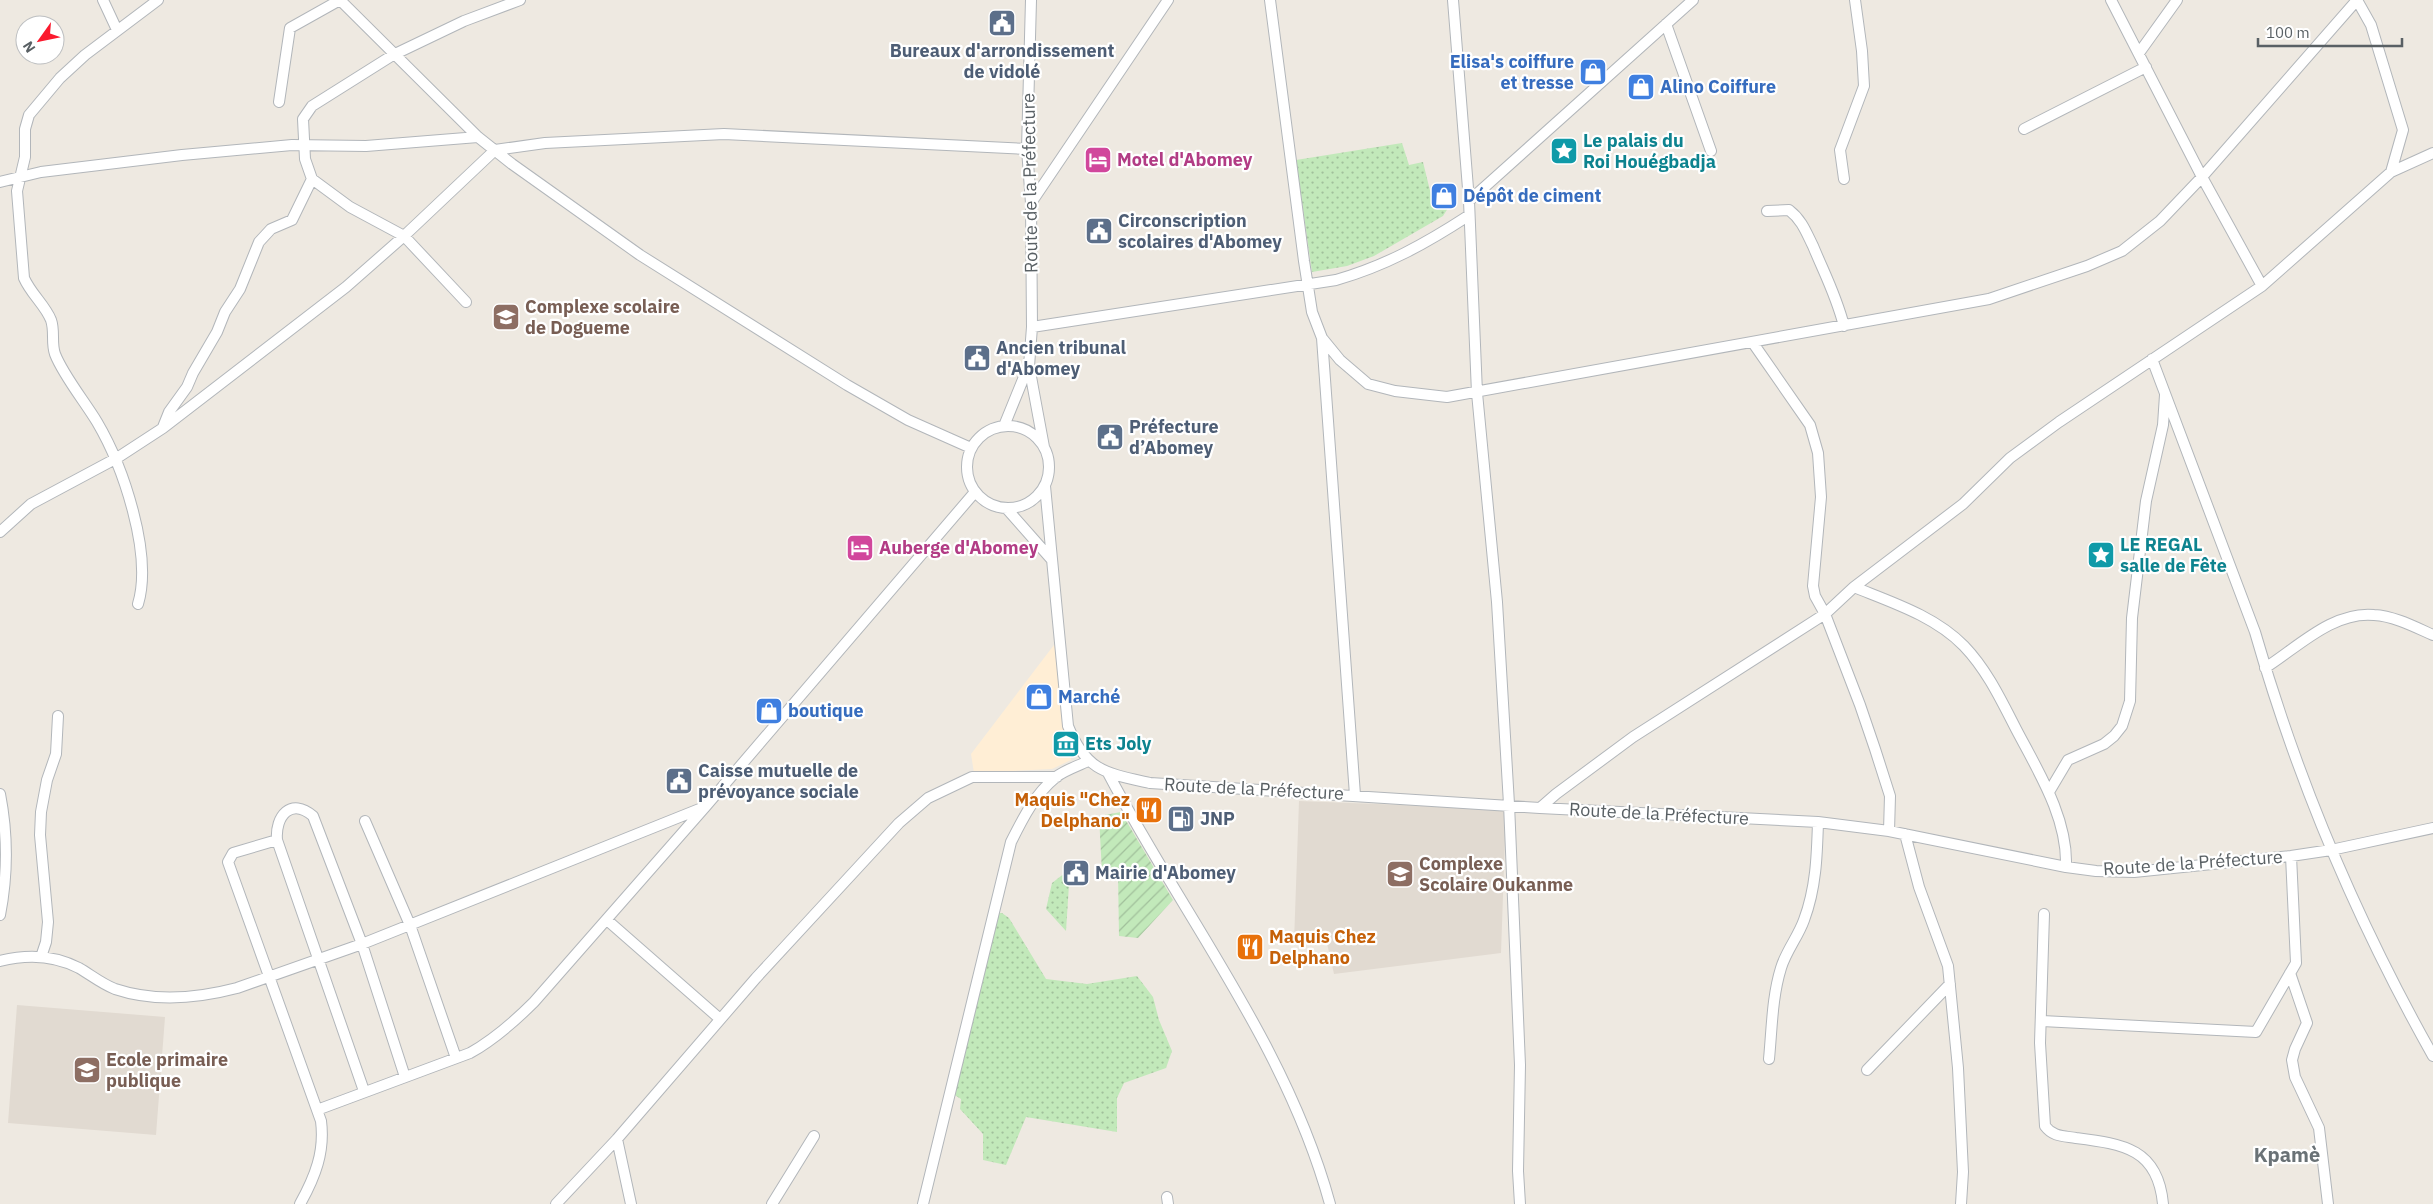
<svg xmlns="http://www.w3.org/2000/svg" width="2433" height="1204" viewBox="0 0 2433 1204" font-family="'IBM Plex Sans',sans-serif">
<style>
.commercial{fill:#ffeed5}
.education{fill:#e1dad1}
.grass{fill:url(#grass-dots)}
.garden{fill:url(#garden-furrows)}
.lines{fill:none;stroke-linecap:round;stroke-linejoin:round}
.minor-casing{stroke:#b2b6ba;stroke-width:12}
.minor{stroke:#fff;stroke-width:10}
.labels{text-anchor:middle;stroke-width:4.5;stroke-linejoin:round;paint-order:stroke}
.service-label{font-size:18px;font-weight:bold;fill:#4e5e75;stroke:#fff;text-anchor:start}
.shop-label{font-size:18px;font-weight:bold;fill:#366cbe;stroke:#fff;text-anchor:start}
.culture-label{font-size:18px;font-weight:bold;fill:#0d838f;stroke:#fff;text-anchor:start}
.hotel-label{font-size:18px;font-weight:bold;fill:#b23c85;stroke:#fff;text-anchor:start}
.street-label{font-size:18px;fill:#596064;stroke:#fff}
.education-label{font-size:18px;font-weight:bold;fill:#785e54;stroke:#fff;text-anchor:start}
.food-label{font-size:18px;font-weight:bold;fill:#c56008;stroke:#fff;text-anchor:end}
.quarter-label{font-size:20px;font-weight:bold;fill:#6a7276;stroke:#fff}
</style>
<defs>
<pattern id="grass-dots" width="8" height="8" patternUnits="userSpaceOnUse" patternTransform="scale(1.25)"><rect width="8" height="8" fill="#c2e9ba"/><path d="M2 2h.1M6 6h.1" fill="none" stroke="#a1c09b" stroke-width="1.8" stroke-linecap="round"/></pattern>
<pattern id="garden-furrows" width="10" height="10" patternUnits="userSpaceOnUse" patternTransform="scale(1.25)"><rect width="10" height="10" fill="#c2e9ba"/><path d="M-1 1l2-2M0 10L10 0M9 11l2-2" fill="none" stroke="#a1c09b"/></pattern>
</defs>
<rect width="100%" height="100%" fill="#eee9e1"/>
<path class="commercial" d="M1057,641l14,119 -19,9 -78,4 -3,-19z"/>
<path class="education" d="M1299,801l207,8 -5,144 -167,21 -8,-35 -32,3z
M17,1005l148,12 -9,118 -148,-12z"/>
<path class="grass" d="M1402,143l7,22 14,-3 11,45 16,-2 -7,11 -69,40 -27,10 -35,6 -16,-112z
M1070,869l-4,62 -20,-22 6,-26z
M997,913h5l7,5 37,61 41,5 50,-8 16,21 6,23 13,31 -6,17 -42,15 -7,15v34l-91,-15 -20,48 -23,-5v-26l-23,-25 1,-10 -8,-5z"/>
<path class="garden" d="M1121,812l52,88 -35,38 -19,-2 -1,-63h-16l-3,-57z"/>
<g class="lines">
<g class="minor-casing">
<path id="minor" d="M103,0l14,30
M340,0l138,137 34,27 128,91 207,130 61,35 63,28
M1031,0l-4,149 4,54 1,124 -3,39 15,81
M1270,0l34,261 8,51 10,26 18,22 28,24 27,7 52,6 542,-98 98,-33 35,-15 38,-30 42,-44 155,-177
M1453,0l16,201 8,192 20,209 12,202 11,261 -2,106 2,33
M2111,0l91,177 60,109
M1666,24l45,127
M2139,53l38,-53
M279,102l11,-74 50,-28
M2024,129l122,-62
M2391,172l42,-19
M1844,179l-4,-29 24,-64 -2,-35 -7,-51
M0,182l41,-10 141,-17 110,-10 74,1 112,-9
M1469,201l224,-201
M1031,203l137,-203
M1767,211l22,-1c13,10 17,22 24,36 12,29 23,49 31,80
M466,302l-62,-66 -54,-29 -38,-28 -7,-20 -2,-40 9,-13 81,-51 71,-34 56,-21
M1032,327l304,-47c49,-14 89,-36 132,-64
M1322,338l33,457
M1753,343l57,82 8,28 3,44 -8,89 2,10 10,18 35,91 15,44 15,47 -1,35
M2152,359l103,273c42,147 103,291 178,424
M967 467a41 41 0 1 1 82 0a41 41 0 1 1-82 0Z
M1004,426l24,-59
M163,427l6,-15 18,-25 6,-14 24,-41 8,-20 15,-23 19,-47 12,-13 21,-9 20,-41
M1045,486l23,240c18,45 37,47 82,57l390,25 278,14 71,9 177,36 30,4 38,1 157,-16 40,-6 102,-22
M1007,509l45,51
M0,532l31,-28 86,-46 46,-30 183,-141 58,-51 91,-86 50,-7 179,-9 303,15
M1854,587c37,15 81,29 110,59 23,24 37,54 52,83 22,42 52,89 50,138
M138,604c15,-50 -15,-138 -41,-182 -12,-20 -34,-47 -42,-68 -4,-11 0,-23 -4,-34 -6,-15 -20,-26 -27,-42l-7,-87 8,-34v-28l4,-14 31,-37 25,-23 73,-55
M2265,668c33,-21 68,-57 109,-53 20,1 41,12 59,20
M1108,773c75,143 179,273 222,431
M2049,792l19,-32 36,-16 10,-8 8,-10 8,-25 2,-83 14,-117 17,-76 2,-30
M0,794c8,41 8,80 0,121
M1540,808l16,-14 77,-57 192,-123 29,-27 109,-83 47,-46 49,-36 203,-136 129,-114 12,-42 -32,-105 -14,-25
M365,821l45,104 46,133
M1905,834l14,53 29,79 10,102 5,104 -2,32
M277,840l-44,13 -5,9 93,259c4,31 -6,56 -21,83
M2044,914l-4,129 5,83c8,11 19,10 31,12 48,6 82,11 87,66
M607,920l113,99
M41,957l5,-15 2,-20 -8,-87 1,-23 6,-32 9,-26 2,-38
M0,961c27,-7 54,-6 79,7 12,7 23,16 36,21 39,13 84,9 122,-1l125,-44 340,-136
M2290,973l17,50 -12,26 -3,11 3,17 24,51 9,76
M2042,1021l214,11 40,-69 -5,-107
M1769,1059c3,-31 3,-62 12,-91 5,-17 17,-31 23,-48 12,-32 13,-64 14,-98
M1867,1070l83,-86
M364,1091l-87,-251c-2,-24 14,-43 36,-24l49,128 43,133
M317,1110l153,-57c25,-14 44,-31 64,-51l172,-196 269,-314
M617,1139l14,65
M1167,1197l1,7
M556,1204l61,-65 139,-161 143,-155 29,-25 44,-21h85
M772,1204l42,-68
M923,1204l88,-362c12,-24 24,-48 45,-65 9,-7 22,-11 32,-16"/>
</g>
<use href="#minor" class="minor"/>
</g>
<defs>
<g id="civic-square" transform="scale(1.4375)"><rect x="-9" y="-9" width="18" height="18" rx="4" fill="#5c6f8a" stroke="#fff"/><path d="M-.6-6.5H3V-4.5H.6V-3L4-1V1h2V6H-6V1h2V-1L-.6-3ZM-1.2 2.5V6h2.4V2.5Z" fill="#fff"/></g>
<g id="shop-square" transform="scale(1.4375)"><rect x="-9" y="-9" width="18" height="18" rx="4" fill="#3f7fe0" stroke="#fff"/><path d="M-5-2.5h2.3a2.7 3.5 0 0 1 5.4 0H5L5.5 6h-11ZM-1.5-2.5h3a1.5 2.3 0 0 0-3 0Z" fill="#fff"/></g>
<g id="sight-square" transform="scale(1.4375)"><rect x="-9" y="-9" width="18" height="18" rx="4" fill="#0f9aa8" stroke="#fff"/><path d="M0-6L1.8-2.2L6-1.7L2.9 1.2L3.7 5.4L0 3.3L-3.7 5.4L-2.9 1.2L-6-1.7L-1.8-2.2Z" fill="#fff"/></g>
<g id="hotel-square" transform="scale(1.4375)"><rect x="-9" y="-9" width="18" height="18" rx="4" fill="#d1479c" stroke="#fff"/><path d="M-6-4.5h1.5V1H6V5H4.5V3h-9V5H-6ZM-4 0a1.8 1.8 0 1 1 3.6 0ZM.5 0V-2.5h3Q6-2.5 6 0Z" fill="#fff"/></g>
<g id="school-square" transform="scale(1.4375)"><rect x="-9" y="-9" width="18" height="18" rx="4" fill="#8d6e63" stroke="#fff"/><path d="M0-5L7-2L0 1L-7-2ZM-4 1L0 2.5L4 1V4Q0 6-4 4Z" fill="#fff"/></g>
<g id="museum-square" transform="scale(1.4375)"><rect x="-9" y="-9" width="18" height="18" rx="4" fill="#0f9aa8" stroke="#fff"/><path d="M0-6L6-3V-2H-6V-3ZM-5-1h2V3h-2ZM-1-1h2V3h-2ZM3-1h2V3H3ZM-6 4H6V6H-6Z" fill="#fff"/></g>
<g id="restaurant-square" transform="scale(1.4375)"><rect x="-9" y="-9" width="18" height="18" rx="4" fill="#e8710a" stroke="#fff"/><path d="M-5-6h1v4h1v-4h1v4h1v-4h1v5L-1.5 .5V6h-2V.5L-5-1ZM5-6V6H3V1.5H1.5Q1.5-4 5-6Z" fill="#fff"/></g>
<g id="fuel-square" transform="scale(1.4375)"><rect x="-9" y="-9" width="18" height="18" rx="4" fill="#5c6f8a" stroke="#fff"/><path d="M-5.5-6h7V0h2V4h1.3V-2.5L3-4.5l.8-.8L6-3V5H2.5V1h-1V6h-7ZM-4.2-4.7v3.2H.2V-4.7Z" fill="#fff"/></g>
</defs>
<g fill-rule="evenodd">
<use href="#civic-square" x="1002" y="23"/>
<use href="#shop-square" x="1593" y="72"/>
<use href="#shop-square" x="1641" y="87"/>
<use href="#sight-square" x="1564" y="151"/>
<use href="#hotel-square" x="1098" y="160"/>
<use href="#shop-square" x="1444" y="196"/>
<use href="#civic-square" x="1099" y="231"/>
<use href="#school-square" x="506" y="317"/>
<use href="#civic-square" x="977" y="358"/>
<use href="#civic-square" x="1110" y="437"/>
<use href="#hotel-square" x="860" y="548"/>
<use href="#sight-square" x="2101" y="555"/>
<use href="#shop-square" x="1039" y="697"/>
<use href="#shop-square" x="769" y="711"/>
<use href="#museum-square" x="1066" y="744"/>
<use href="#civic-square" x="679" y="781"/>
<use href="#restaurant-square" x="1149" y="810"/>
<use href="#fuel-square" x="1181" y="819"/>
<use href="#civic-square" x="1076" y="873"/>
<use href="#school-square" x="1400" y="874"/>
<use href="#restaurant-square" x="1250" y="947"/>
<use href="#school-square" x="87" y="1070"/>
</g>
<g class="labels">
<g class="service-label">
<text x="1002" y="57" text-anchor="middle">Bureaux d'arrondissement<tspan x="1002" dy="21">de vidolé</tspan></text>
<text x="1118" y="227">Circonscription<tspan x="1118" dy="21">scolaires d'Abomey</tspan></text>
<text x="996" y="354">Ancien tribunal<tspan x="996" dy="21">d'Abomey</tspan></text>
<text x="1129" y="433">Préfecture<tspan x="1129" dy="21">d’Abomey</tspan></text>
<text x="698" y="777">Caisse mutuelle de<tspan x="698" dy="21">prévoyance sociale</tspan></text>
<text x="1200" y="825">JNP</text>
<text x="1095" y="879">Mairie d'Abomey</text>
</g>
<g class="shop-label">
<text x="1574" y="68" text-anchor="end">Elisa's coiffure<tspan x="1574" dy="21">et tresse</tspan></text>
<text x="1660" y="93">Alino Coiffure</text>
<text x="1463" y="202">Dépôt de ciment</text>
<text x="1058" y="703">Marché</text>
<text x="788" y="717">boutique</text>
</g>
<g class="culture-label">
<text x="1583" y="147">Le palais du<tspan x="1583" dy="21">Roi Houégbadja</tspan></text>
<text x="2120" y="551">LE REGAL<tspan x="2120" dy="21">salle de Fête</tspan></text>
<text x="1085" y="750">Ets Joly</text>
</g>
<g class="hotel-label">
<text x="1117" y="166">Motel d'Abomey</text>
<text x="879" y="554">Auberge d'Abomey</text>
</g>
<g class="street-label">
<text transform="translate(1030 183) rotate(-91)" y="6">Route de la Préfecture</text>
<text transform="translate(1254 789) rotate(3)" y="6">Route de la Préfecture</text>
<text transform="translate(1659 814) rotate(3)" y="6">Route de la Préfecture</text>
<text transform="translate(2193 863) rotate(-4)" y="6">Route de la Préfecture</text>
</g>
<g class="education-label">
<text x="525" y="313">Complexe scolaire<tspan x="525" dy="21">de Dogueme</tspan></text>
<text x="1419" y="870">Complexe<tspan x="1419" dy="21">Scolaire Oukanme</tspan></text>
<text x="106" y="1066">Ecole primaire<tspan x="106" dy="21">publique</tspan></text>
</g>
<g class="food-label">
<text x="1130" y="806">Maquis "Chez<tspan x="1130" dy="21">Delphano"</tspan></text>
<text x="1269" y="943" text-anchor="start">Maquis Chez<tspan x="1269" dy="21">Delphano</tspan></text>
</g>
<g class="quarter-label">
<text x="2287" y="1162">Kpamè</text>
</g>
</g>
<g transform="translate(40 40) rotate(237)"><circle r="24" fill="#ffffff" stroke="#bdbfc1"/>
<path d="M0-4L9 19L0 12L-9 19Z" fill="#fb1a2e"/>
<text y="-8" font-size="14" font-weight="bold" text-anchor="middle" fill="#596064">N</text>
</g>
<path d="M2258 38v8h144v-8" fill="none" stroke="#596064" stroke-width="2.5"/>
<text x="2266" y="38" font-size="15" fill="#596064" stroke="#ffffff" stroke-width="4" paint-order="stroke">100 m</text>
</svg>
